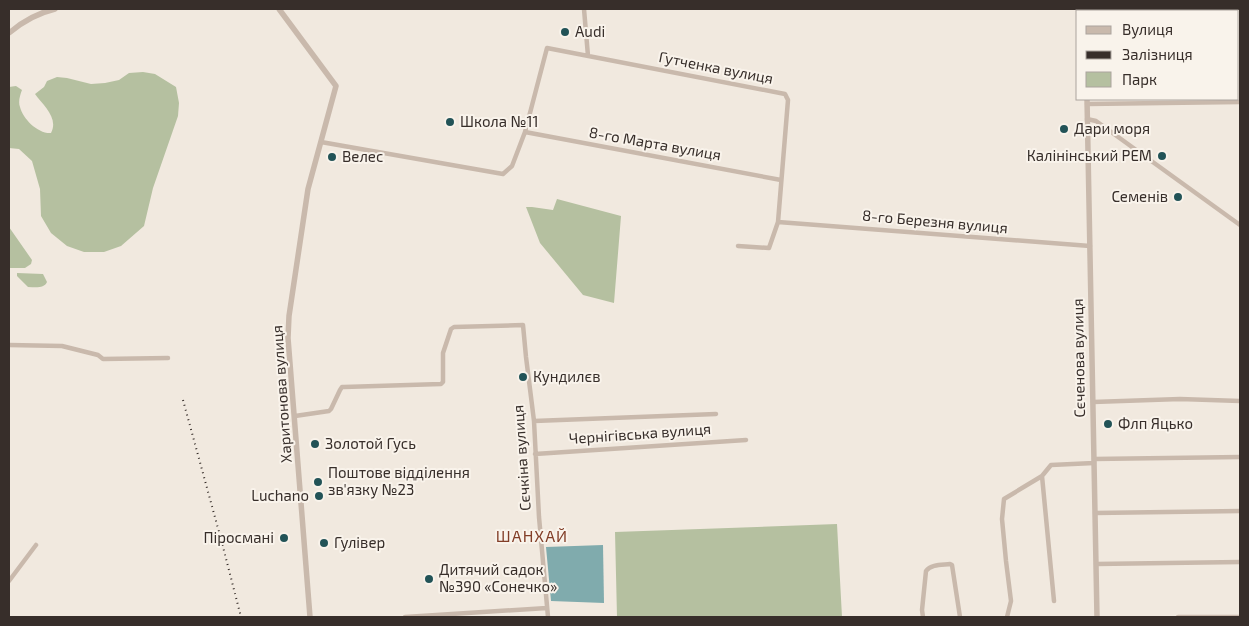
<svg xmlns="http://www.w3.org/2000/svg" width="1249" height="626" viewBox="0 0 1249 626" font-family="'Exo 2',sans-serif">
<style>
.green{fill:#b5c0a0}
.water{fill:#80abad}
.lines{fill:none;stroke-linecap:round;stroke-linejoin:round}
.minor{stroke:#c9b9ac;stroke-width:4.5}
.tertiary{stroke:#c9b9ac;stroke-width:5.5}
.rail{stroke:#372e2a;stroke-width:2;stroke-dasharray:1 4;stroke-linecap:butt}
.poi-dot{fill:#225357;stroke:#f9f3eb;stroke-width:2}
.labels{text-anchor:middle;stroke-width:4;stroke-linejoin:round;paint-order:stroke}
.poi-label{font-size:15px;fill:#372e2a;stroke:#f9f3eb;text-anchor:start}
.street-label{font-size:15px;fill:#372e2a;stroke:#f9f3eb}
.neighbourhood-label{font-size:16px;letter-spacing:1px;fill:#823e28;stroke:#f9f3eb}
</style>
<rect width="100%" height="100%" fill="#f1e9df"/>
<path class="green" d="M143,72l12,2 21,13 3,16 -1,13 -25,72 -9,38 -23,20 -17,6h-20l-17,-6 -16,-13 -10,-17 -1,-27 -8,-28 -13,-12 -10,-1v-61l7,-1 6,4c-2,5 -4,12 -2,17 3,12 18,27 31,26 8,-15 -8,-28 -16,-39l9,-7 3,-6 10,-4 10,1 24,6 14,-1 14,-3 10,-7z
M557,199l64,17 -7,87 -31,-8 -43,-52 -14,-36h6l21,3z
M9,227l23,33 -1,4 -6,4h-16z
M17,273l26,1 4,8c-3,7 -12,5 -19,5l-11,-11z
M837,524l5,93h-225l-2,-85z"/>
<path class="water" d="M603,545l1,58 -53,-2 -5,-54z"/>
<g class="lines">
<path class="minor" d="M584,9l4,47
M1087,104l153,-2
M1087,119l9,2 144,104
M525,132l256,48
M321,142l182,32 9,-8 13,-34 22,-84 238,46 3,6 -10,122 -9,26 -31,-2
M778,222l312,24
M9,345l53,1 36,9 5,4 65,-1
M1093,402l87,-3 60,2
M295,416l34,-5 2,-2 9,-19 2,-3h2l97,-3 2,-2v-29l8,-24 3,-2 69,-2 3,32 8,64 5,96 9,100
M534,421l182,-7
M535,454l211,-14
M1094,459l146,-2
M1042,476l12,125
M1095,513l145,-2
M1096,564l144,-2
M9,581l27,-36
M405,617l142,-9
M923,617l-1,-7 4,-39c5,-7 16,-6 24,-7l2,1 8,52
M1007,617l4,-16 -5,-40 -4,-42 2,-20 38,-23 9,-11 43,-2
M1178,617h62"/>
<path class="tertiary" d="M279,9l57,77 -28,103 -19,127 -1,22 22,279
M1085,9v2
M9,33c14,-12 29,-20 46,-24
M1087,99l10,518"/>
<path class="rail" d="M183,400l39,143 19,74"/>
</g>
<g class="poi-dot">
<circle cx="565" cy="32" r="5"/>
<circle cx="450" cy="122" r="5"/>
<circle cx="1064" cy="129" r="5"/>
<circle cx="1162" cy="156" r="5"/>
<circle cx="332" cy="157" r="5"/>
<circle cx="1178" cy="197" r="5"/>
<circle cx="523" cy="377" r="5"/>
<circle cx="1108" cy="424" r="5"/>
<circle cx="315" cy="444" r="5"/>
<circle cx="318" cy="482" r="5"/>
<circle cx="319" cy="496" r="5"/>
<circle cx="284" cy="538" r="5"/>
<circle cx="324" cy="543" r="5"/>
<circle cx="429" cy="579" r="5"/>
</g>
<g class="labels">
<g class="poi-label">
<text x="575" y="37">Audi</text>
<text x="460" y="127">Школа №11</text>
<text x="1074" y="134">Дари моря</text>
<text x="1152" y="161" text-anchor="end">Калінінський РЕМ</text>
<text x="342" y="162">Велес</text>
<text x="1168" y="202" text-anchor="end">Семенів</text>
<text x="533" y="382">Кундилєв</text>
<text x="1118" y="429">Флп Яцько</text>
<text x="325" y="449">Золотой Гусь</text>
<text x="328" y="478">Поштове відділення<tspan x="328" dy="17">зв'язку №23</tspan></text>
<text x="309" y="501" text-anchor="end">Luchano</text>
<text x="274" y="543" text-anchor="end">Піросмані</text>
<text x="334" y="548">Гулівер</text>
<text x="439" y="575">Дитячий садок<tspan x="439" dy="17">№390 «Сонечко»</tspan></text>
</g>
<g class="street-label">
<text transform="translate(716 68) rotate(11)" y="5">Гутченка вулиця</text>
<text transform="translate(655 144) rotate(10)" y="5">8-го Марта вулиця</text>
<text transform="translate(935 222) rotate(5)" y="5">8-го Березня вулиця</text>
<text transform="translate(1079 358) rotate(-91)" y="5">Сєченова вулиця</text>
<text transform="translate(282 394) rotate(-94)" y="5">Харитонова вулиця</text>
<text transform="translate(640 434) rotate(-4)" y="5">Чернігівська вулиця</text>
<text transform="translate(522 458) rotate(-94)" y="5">Сєчкіна вулиця</text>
</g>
<g class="neighbourhood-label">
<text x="532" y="542">ШАНХАЙ</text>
</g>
</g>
<rect width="1249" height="626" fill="none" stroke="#372e2a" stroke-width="20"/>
<rect x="1076" y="10" width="162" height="90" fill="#f9f3eb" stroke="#aba49e"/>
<rect x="1086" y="26" width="25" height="8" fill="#c9b9ac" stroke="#aba49e"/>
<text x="1122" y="35" font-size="15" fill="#372e2a">Вулиця</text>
<rect x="1086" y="51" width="25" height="8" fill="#372e2a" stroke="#aba49e"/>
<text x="1122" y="60" font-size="15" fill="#372e2a">Залізниця</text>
<rect x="1086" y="72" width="25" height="15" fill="#b5c0a0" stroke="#aba49e"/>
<text x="1122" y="85" font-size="15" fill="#372e2a">Парк</text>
</svg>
